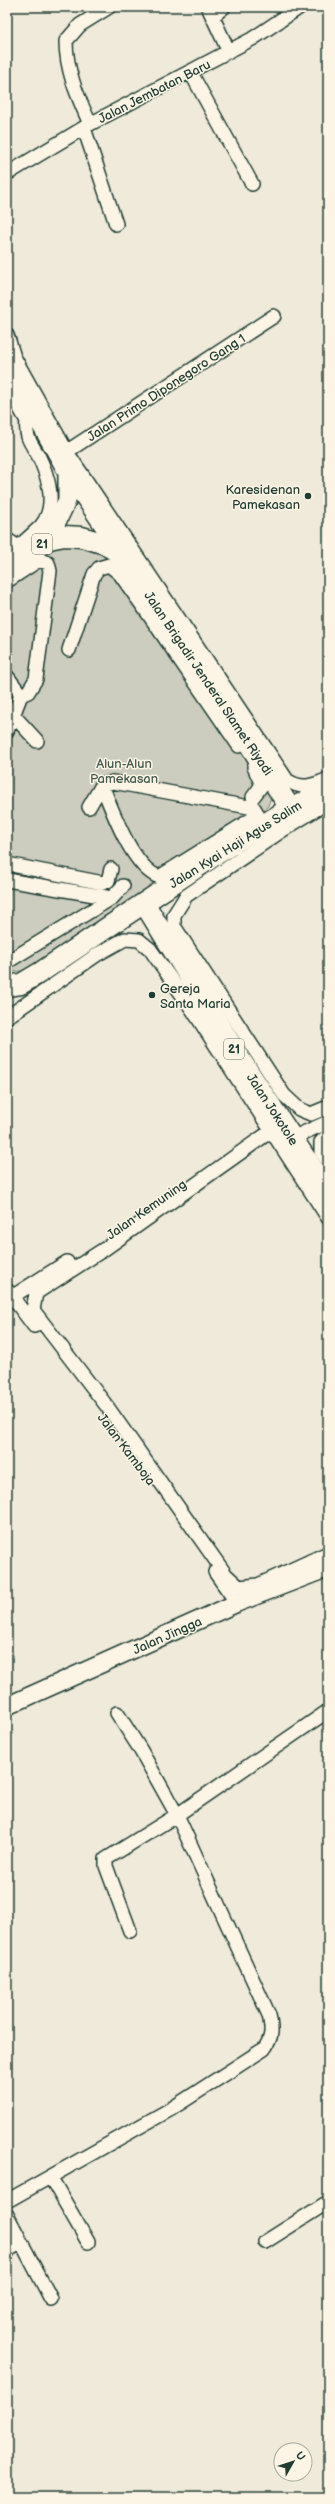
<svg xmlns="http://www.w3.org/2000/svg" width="335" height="2504" viewBox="0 0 335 2504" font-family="'Balsamiq Sans',sans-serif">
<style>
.green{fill:#cccdbf;stroke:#76857a}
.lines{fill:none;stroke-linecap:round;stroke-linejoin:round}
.minor-casing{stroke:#1f3d34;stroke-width:16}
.major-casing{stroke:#1f3d34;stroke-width:20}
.highway-casing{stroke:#1f3d34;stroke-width:23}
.minor{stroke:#fcf5e5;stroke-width:13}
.major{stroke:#fcf5e5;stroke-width:17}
.highway{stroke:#fcf5e5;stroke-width:20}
.poi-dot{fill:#1f3d34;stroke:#fcf5e5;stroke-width:1.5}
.labels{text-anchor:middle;stroke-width:3;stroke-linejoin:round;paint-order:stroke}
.shield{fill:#fcf5e5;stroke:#617469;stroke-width:1}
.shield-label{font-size:12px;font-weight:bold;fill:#1f3d34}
.street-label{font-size:13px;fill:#1f3d34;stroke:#fcf5e5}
.poi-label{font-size:13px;fill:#1f3d34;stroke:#fcf5e5;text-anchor:end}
.park-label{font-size:13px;fill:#425a50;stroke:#fcf5e5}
</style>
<rect width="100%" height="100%" fill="#efeada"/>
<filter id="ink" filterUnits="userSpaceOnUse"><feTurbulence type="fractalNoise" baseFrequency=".025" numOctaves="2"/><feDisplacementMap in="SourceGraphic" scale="8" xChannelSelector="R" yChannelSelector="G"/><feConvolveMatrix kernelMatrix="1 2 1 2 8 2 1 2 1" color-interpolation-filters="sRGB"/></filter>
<g filter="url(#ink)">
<path class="green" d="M97,532l172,251 2,14 -3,9 -53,46 -171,111 -21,8 -16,1v-400l49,-36z"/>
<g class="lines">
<g class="minor-casing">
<path id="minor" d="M208,7l21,45
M213,16l11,-9
M191,73l61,111
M90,124c-12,-27 -24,-53 -24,-83l14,-16 29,-18
M84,128l32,96
M7,174l83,-50 162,-85 48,-32
M7,335l7,22 53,95 220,328c14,10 26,6 41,-1
M7,386l20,35c-2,15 3,21 11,34 10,20 20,51 3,71 -7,7 -15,14 -23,21l-9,-6 -2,1
M60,456l214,-140
M7,581l32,-21 9,3 2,8 -14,108 -8,13 -7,3 -14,36
M69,650l25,-76 5,-6 10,-3 11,9 27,38 92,134
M7,676l14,19
M14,716l23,25
M253,797l9,-12 -8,-18
M328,802l-45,28 -97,66 -12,19v11l110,169 15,14 12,5 17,-7
M89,807l13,-22 11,-3 141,26 3,5 -5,6 -93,58c-27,-10 -47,-67 -57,-92
M7,864l96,19 5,-2 3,-12
M7,880l105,18
M7,962l105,-64 11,-12
M7,1017l91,-63 27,-15 14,1 11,9 42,60 136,209
M271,1131l-165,117 -70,45 -3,17 73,95 120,170 13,12 19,-2 70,-32
M328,1135l-7,7v10l7,10
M292,1138l36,-16
M7,1290l27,36
M7,1300l60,-38
M215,1572l22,31
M117,1713l23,36 37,66 -71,44v7l24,65
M51,2178l37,64
M7,2201l164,-92 93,-60c9,-12 8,-20 5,-34l-92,-200 151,-104
M7,2215l44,84
M265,2242l63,-40
M7,2251l14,-9"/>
</g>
<g class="major-casing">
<path id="major" d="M7,365l60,107 56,83
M49,539l18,-38v-29
M290,808l38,-21
M7,1706l230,-103 91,-35"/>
</g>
<g class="highway-casing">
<path id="highway" d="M7,568l42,-29 15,-3 18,1 23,7 21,14 69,101 95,149 -73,46 -176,118 -20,12 -14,2
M144,903l96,156 88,133"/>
</g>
<use href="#minor" class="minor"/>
<use href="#major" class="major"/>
<use href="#highway" class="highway"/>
</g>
</g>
<g class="poi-dot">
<circle cx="308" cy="496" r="4"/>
<circle cx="152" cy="995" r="4"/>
</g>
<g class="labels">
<g class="shield">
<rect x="32" y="534" width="20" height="20" rx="3"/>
<rect x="224" y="1039" width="20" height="20" rx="3"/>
</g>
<g class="shield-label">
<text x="42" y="548">21</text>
<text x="234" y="1053">21</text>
</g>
<g class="street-label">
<text transform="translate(154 91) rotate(-27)" y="5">Jalan Jembatan Baru</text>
<text transform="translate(166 387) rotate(-33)" y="5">Jalan Primo Diponegoro Gang 1</text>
<text transform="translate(209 683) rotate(56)" y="5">Jalan Brigadir Jenderal Slamet Riyadi</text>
<text transform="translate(235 844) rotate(-32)" y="5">Jalan Kyai Haji Agus Salim</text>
<text transform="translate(273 1109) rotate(57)" y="5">Jalan Jokotole</text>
<text transform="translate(146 1209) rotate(-35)" y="5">Jalan Kemuning</text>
<text transform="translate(127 1449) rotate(53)" y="5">Jalan Kamboja</text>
<text transform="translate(167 1635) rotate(-24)" y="5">Jalan Jingga</text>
</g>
<g class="poi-label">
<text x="300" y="494">Karesidenan<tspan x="300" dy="15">Pamekasan</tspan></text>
<text x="160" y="993" text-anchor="start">Gereja<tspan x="160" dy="15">Santa Maria</tspan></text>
</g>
<g class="park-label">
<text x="124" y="768">Alun-Alun<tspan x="124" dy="15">Pamekasan</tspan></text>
</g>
</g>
<rect width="335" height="2504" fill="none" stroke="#fcf5e5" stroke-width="24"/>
<rect x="12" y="12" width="311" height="2480" fill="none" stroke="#1f3d34" stroke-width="1.5" filter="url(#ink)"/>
<g transform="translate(293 2462) rotate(51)"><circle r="19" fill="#fcf5e5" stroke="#a4ab9e"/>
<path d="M0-3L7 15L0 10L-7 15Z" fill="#1f3d34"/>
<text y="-6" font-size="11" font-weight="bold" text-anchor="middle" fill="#1f3d34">U</text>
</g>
</svg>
